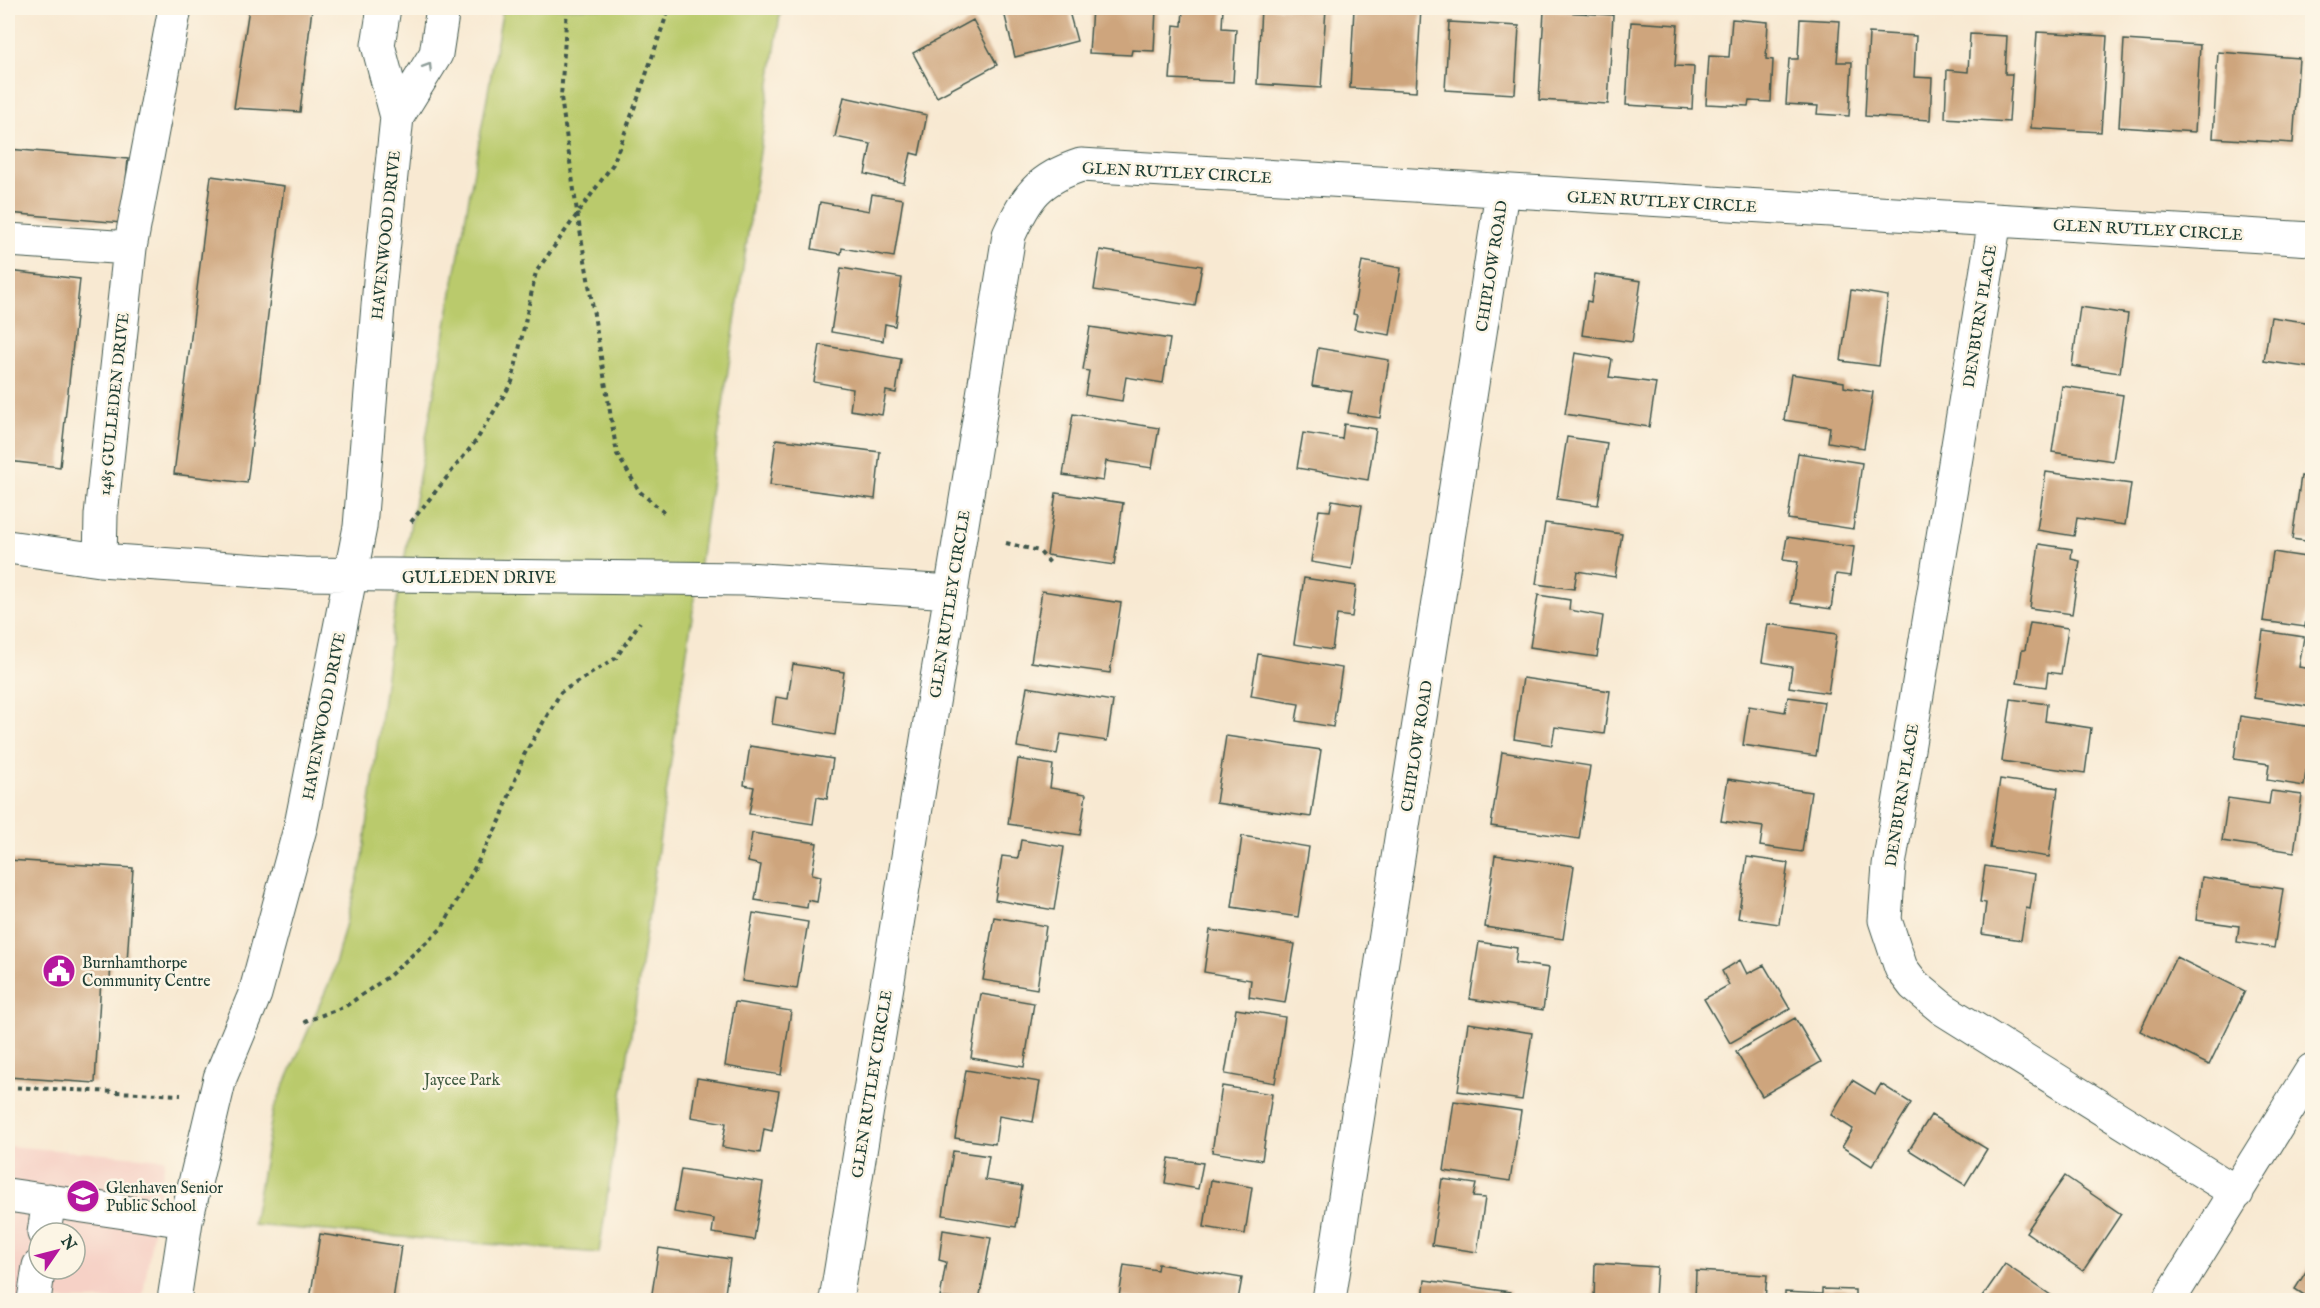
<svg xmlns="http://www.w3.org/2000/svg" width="2320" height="1308" viewBox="0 0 2320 1308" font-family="'IM FELL English',serif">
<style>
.built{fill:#f6d1c6;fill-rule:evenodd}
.green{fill:#baca6c;stroke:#6c8450;stroke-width:1.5}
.building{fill:#cea57d}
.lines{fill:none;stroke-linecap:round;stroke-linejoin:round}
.minor-casing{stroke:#40574c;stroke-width:35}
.path{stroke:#40574c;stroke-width:4;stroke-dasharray:4.5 4.5;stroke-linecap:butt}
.minor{stroke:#fff;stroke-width:33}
.oneway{stroke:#8f9e9a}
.labels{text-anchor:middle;stroke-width:5;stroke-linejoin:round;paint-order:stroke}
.street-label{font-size:16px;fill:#1f3d34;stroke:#fcf5e5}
.poi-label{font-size:16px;fill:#1f3d34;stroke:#fcf5e5;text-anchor:start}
.park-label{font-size:16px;fill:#3e593f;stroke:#fcf5e5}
</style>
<rect width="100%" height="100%" fill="#fcf5e5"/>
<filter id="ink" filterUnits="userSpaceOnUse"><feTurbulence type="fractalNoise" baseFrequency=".0167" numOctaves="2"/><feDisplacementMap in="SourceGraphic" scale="12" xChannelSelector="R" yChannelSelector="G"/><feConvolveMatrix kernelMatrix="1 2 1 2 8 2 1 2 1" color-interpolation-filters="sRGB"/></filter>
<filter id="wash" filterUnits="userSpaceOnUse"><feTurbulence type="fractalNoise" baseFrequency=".008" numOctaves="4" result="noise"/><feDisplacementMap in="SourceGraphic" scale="24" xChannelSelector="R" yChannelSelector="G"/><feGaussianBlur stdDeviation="1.35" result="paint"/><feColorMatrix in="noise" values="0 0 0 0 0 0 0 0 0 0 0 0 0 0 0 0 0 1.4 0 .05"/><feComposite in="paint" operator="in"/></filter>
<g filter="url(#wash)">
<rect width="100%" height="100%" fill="#f8e9d2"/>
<path class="built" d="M8,1146l157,13 -23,141h-134zM39,1233h36v36h-36z"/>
<path class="green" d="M503,8h278l-182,1245 -346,-28 20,-114 59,-135 31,-118 29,-230z"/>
<g id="blocks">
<path class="building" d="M249,8h63l-12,104 -66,-4z
M1003,8h65l9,33 -62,16z
M1092,8l64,1 -2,42 -22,-1 -1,5 -42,-2z
M1183,8h40l-1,20 14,1 -3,53 -63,-3 4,-54 8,1z
M1261,8h65l-5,80 -64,-4z
M1354,8h67l-5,84 -66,-4z
M1544,11l69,4 -5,89 -69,-4z
M1732,19l36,3 -2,37 7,1 -2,42 -22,-1 -1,5 -42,-2 3,-48 20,1z
M1800,19l40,2 -3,41h15l-3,54 -32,-2 1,-8 -32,-2 3,-45h9z
M973,20l24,45 -60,32 -24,-44z
M1449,22l70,4 -4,68 -70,-4z
M1631,22l47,3 -3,41 19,1 -2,42 -66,-4z
M2037,32l70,4 -6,96 -70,-4z
M1869,33l47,3 -2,41 18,1 -2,42 -65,-4z
M1970,34l37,2 -2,38h7l-3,48 -64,-4 2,-48 21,2z
M2124,40l76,5 -5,87 -76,-5z
M2218,52l81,6 -6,85 -80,-5z
M844,97l83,18 -8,40 -8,-2 -7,30 -39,-9 6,-30 -36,-7z
M8,149l120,10 -6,64 -114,-10z
M211,176l73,10 -37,297 -73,-9z
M872,194l31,5 -9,58 -52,-9 -1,6 -29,-5 8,-47 49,9z
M1100,250l102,16 -7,40 -101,-16z
M1362,261l39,7 -11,67 -36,-6 3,-14 -4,-1z
M841,268l61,10 -7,48 -10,-2 -2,17 -52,-9z
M8,271l72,8 -20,188 -52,-6z
M1595,274l46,7 -9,61 -50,-7 5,-34 4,1z
M1851,290l37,6 -9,70 -38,-5z
M2080,307l48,7 -8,59 -48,-7z
M2271,317l41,6v45l-48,-7z
M1090,327l80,12 -7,44 -37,-6 -4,24 -37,-6 4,-24 -6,-1z
M820,345l81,14 -5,34 -10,-2 -4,24 -32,-5 3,-21 -39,-7z
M1318,348l71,12 -9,58 -32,-5 4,-21 -40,-6z
M1575,353l37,6 -3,18 47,6 -7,44 -84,-13z
M1791,374l53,8v5l29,5 -9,56 -36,-6 2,-15 -46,-7z
M2062,386l61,9 -10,66 -61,-9z
M1073,414l86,14 -7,40 -46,-7 -3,20 -40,-6z
M1344,424l32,5 -8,51 -71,-12 6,-35 39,6z
M1567,437l40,6 -9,62 -41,-6z
M776,439l104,13 -5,47 -105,-14z
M1798,453l64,10 -9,66 -65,-10z
M2046,472l85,12 -6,41 -48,-7 -3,18 -37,-6z
M2301,476l11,2v64l-20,-3z
M1056,493l67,10 -9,62 -67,-10z
M1332,500l30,5 -10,64 -41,-7 8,-52 11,1z
M1545,523l77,11 -7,43 -38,-6 -3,18 -38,-5z
M1787,537l67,10 -4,29 -14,-2 -5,35 -40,-6 7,-41 -15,-2z
M2039,544l33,5 -1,10 9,2 -8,53 -42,-6z
M2273,552l39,6v40h-3l-4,29 -42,-6z
M1304,578l52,8 -4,31 -15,-2 -5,35 -38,-6z
M1042,591l79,12 -11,70 -79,-11z
M1538,595l32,5 -1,10 34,6 -6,41 -67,-10z
M2030,623l38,5 -7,46 -13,-2 -2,15 -29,-4 5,-33h3z
M1768,624l69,10 -9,59 -39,-6 3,-20 -30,-5z
M2263,631l41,6 -5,30 13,2v38l-58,-9z
M1258,654l84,14 -9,59 -37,-6 3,-17 -48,-8z
M793,664l51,8 -9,63 -63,-11 4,-27 12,2z
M1523,678l87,13 -6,43 -49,-7 -3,18 -38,-6z
M1027,687l86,14 -6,40 -46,-7 -4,20 -40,-7z
M1788,697l36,5 -8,54 -73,-11 6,-39 36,6z
M2011,699l36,5 -2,17 46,7 -6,45 -83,-12z
M2240,716l72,11 -8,59 -37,-6 2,-16 -35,-5z
M1226,736l95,14 -10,67 -95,-14z
M750,746l83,13 -6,40 -10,-2 -4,27 -64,-10 5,-27 -10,-2z
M1502,752l88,14 -11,73 -88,-13z
M1018,759l35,6 -3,23 36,6 -6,41 -72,-11z
M1728,779l83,13 -9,60 -42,-6 3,-19 -42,-6z
M2000,779l58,9 -9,69 -59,-9z
M2271,791l31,4 -8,57 -72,-11 6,-43 41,6z
M752,833l65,10 -5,31 9,2 -4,26 -9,-2 -1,8 -52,-8 6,-35 -13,-3z
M1242,836l67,11 -11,70 -66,-10z
M1021,840l43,7 -10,63 -59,-10 7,-44 16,2z
M1495,855l79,11 -11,73 -78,-12z
M1747,857l41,6 -9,61 -41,-6z
M8,860l125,8 -6,95 -16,-2 -1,19 -9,-1 -6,104 -87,-6z
M1985,866l50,8 -5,35 -4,-1 -5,32 -39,-6 4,-31 -6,-1z
M2202,877l81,12 -9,59 -37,-6 2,-16 -43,-6z
M753,913l55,9 -11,67 -55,-8z
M994,917l52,9 -9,63 -54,-9z
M1210,930l85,14 -10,59 -36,-6 2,-17 -47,-8z
M1479,942l38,6 -2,15 34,5 -6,42 -73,-11z
M2176,957l69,34 -36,74 -69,-34z
M1740,960l7,14 17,-9 26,44 -60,34 -26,-44 25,-14 -7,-14z
M981,994l53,9 -10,64 -53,-9z
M735,1002l56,9 -10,64 -56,-9z
M1236,1009l49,8 -10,66 -50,-9z
M1795,1018l26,44 -59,34 -26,-44z
M1468,1023l64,10 -10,67 -64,-9z
M966,1070l74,12 -7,40 -34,-6 -4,28 -40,-6z
M697,1078l82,13 -7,40 -8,-2 -4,24 -38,-6 4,-24 -35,-6z
M1852,1080l23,14 6,-10 30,19 -39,63 -30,-19 11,-18 -22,-14z
M1222,1086l50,8 -10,66 -50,-8z
M1454,1101l67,10 -11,70 -66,-10z
M1931,1115l56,34 -22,36 -56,-35z
M953,1151l36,5 -4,24 37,6 -6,41 -73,-12z
M1169,1158l34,5 -5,26 -33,-6z
M681,1169l82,13 -9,58 -42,-7 2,-14 -40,-7z
M2065,1176l56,38 -38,57 -57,-39z
M1442,1179l34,5 -3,13 12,1 -8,54 -45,-7z
M1211,1180l41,7 -7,47 -41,-7z
M943,1230l48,8 -12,62 -39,-2 6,-36 -7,-2z
M320,1234l81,12 -8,54h-83z
M659,1248l71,11 -6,41h-73z
M2312,1262v38l-17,-11z
M1595,1263l62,4 -2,31 6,1v1h-67z
M1158,1264l84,14 -4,22h-97l-22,-3 5,-32 33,5z
M2005,1264l53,36h-78z
M1696,1271l71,4 -2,25h-70z
M1425,1280l85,12v6l11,2h-98z
M1822,1289l33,1v10h-70v-8l37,2z"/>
</g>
</g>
<g filter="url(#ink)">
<use href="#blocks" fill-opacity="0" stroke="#40574c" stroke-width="1.5"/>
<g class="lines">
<g class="minor-casing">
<path id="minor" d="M397,117l39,-63 7,-46
M1995,220l-106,645 -4,55 16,48 13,17 29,24 294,184
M8,240l122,8
M8,547l92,13 204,14 441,5 207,13
M100,560l1,-45 29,-267 45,-240
M8,1195l178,26
M44,1233l5,-33
M34,1300l5,-34
M174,1300l12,-79 34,-143 35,-84 46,-169 59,-298 20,-246 17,-164 -19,-72 6,-37
M836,1300l173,-1065c18,-39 29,-56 72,-70l1231,74
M1329,1300l173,-1108
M2169,1300l143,-230"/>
</g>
<path class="path" d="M567,8l-6,89 16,115 40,242 23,38 26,22
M411,522l65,-81 36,-59 24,-110 77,-108 25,-66 31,-90
M1006,543l33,8 12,13
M304,1022l42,-16 43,-30 53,-48 58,-107 24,-66 37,-63 55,-34 24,-36
M8,1087l173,8"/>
<use href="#minor" class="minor"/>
</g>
<defs><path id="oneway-chevron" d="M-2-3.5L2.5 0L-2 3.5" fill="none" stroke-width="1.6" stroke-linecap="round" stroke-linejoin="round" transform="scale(1.5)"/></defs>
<use class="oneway" href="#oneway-chevron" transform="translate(428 67) rotate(-58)"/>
</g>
<defs>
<g id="civic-disc" transform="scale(1.725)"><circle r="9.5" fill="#b5179e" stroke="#fcf5e5"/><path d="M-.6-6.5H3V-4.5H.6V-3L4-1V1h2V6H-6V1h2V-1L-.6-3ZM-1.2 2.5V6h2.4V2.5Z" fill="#fff"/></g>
<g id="school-disc" transform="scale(1.725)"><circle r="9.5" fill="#b5179e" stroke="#fcf5e5"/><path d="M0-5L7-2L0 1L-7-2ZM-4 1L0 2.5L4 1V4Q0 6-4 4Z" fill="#fff"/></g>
</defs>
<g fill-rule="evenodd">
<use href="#civic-disc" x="59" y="971"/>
<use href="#school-disc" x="83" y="1196"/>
</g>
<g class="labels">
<g class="street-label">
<text transform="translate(1177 172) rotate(3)" y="6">GLEN RUTLEY CIRCLE</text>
<text transform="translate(1662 201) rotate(3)" y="6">GLEN RUTLEY CIRCLE</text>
<text transform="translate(2148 229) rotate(3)" y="6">GLEN RUTLEY CIRCLE</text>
<text transform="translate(385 235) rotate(-84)" y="6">HAVENWOOD DRIVE</text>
<text transform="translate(1491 266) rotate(-81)" y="6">CHIPLOW ROAD</text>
<text transform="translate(1979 316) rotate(-81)" y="6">DENBURN PLACE</text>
<text transform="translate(113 404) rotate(-84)" y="6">1485 GULLEDEN DRIVE</text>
<text x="479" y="583">GULLEDEN DRIVE</text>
<text transform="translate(949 604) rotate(-81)" y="6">GLEN RUTLEY CIRCLE</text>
<text transform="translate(323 716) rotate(-79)" y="6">HAVENWOOD DRIVE</text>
<text transform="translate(1416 746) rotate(-81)" y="6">CHIPLOW ROAD</text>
<text transform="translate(1901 795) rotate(-81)" y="6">DENBURN PLACE</text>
<text transform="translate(871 1084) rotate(-81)" y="6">GLEN RUTLEY CIRCLE</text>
</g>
<g class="poi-label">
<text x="82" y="968">Burnhamthorpe<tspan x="82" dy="18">Community Centre</tspan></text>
<text x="106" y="1193">Glenhaven Senior<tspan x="106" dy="18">Public School</tspan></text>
</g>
<g class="park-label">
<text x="462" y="1085">Jaycee Park</text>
</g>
</g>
<rect width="2320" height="1308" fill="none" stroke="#fcf5e5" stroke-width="30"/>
<g transform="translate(57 1251) rotate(55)"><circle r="28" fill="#fcf5e5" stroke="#a4ab9e" stroke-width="1.5"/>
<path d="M0-4.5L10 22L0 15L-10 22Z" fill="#b5179e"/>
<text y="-9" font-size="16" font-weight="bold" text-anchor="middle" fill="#1f3d34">N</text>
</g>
</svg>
